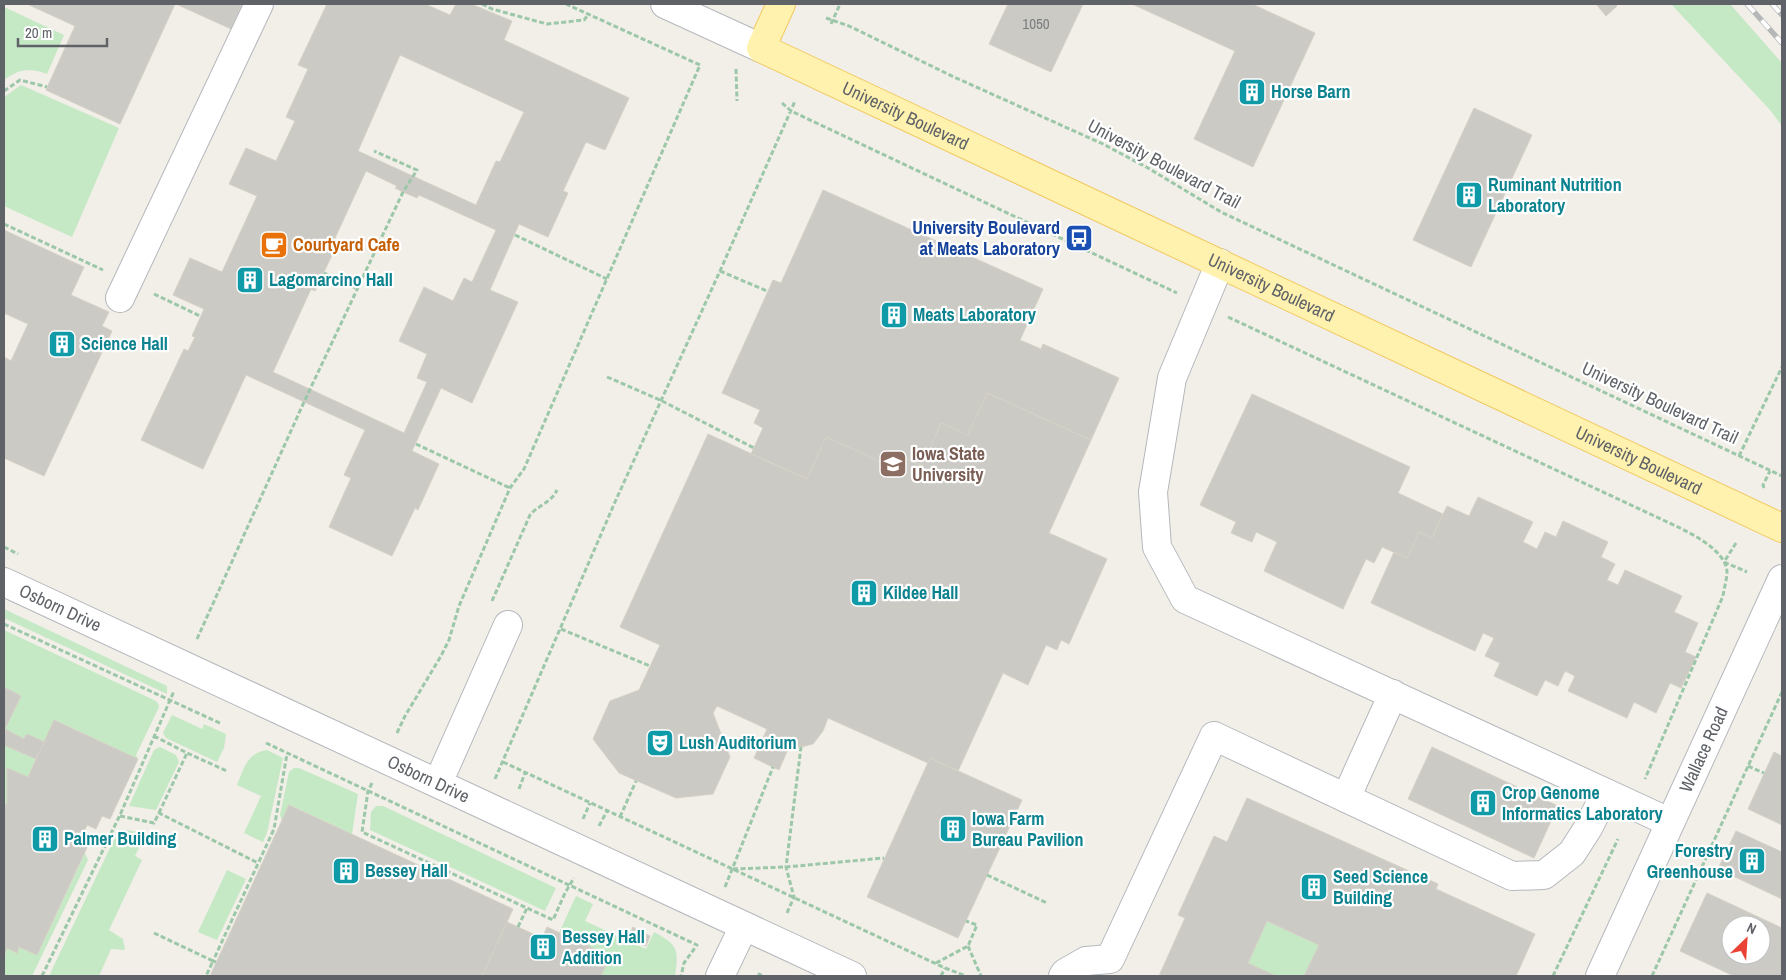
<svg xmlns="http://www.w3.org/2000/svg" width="1786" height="980" viewBox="0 0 1786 980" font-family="'Archivo Narrow',sans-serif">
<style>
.green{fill:#c5e8c5}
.building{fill:#cccac5;stroke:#d6d1c6;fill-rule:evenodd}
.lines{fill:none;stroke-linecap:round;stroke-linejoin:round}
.minor-casing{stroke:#b5b8bc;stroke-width:30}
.major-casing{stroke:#f2c960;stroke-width:30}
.path{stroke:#9cc7a9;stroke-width:3;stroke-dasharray:5 2.5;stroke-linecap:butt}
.minor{stroke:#fff;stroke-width:28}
.major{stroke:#fff2af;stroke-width:28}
.rail-casing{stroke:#b6b7b8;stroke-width:5.5}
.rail{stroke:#fff;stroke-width:4;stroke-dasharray:11;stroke-linecap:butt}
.labels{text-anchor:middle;stroke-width:4.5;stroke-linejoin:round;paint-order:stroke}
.number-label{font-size:15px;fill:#7a7d7f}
.culture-label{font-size:18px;font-weight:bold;fill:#0d838f;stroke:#fff;text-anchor:start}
.street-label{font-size:18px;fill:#5f6368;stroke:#fff}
.transit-label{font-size:18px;font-weight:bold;fill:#164399;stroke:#fff;text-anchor:end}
.food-label{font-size:18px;font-weight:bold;fill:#c56008;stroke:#fff;text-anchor:start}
.education-label{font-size:18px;font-weight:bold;fill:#785e54;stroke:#fff;text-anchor:start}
</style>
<rect width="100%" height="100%" fill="#f1efe8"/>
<path class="green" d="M1671,4h59l52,59v63l-12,-16z
M4,7l60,28 -17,39c-18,-7 -28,-5 -43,6z
M21,85l98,43 -47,109 -68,-31v-109z
M4,609l163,77v8l-163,-76z
M4,630l150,70 4,3 1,4 -23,48 2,4 -83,-39 -11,22 -20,-3 -19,-10 16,-33 -17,-9z
M172,715l30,14 2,-5 22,10 -2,14 -7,14 -51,-24 -3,-5z
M4,745l32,14 -8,18 -21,-9v36h-3z
M160,747l16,8 3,7 -23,48 -27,-4 25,-56z
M267,750l16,8 -16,75 -4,9 -19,-9 17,-37 -24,-11c7,-17 10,-32 30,-35z
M294,768h5l59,26 -6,40 -62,-29 -8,16 -2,-6 9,-43z
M376,806h7l173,82 -11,23 -175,-81 1,-18z
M119,829l27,4 -11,23 7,4 -33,70 14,9 2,11 -14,-1 -12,27h-50z
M85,853l3,7 -56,116h-28v-20l3,-8 9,5 3,-6 18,8z
M227,870l19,9 -29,61 -19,-8z
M576,896l17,8 -8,17 61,28 8,-17c24,13 25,17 21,44h-74l8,-20 -50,-23z
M1267,921l52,24 -15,31h-28l-28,-13z"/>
<path class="building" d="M27,4h148l-55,120 -74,-34 29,-64z
M176,4h66l-11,25z
M327,4h98l25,11 6,-11h15l41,17 -8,19 125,58 -24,52 -19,-8 -23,49 5,2 -20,44 -29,-13 -29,66 28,12 -46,101 -31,-15 -29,63 27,13 -21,46 -3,-2 -23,48 -63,-29 22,-49 -7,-3 21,-45 -119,-55 -43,94 -62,-29 43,-91 4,2 7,-14 -3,-1 12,-27 -31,-14 17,-37 32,14 35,-76 -28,-12 17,-36 30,13 19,-40 -9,-4 22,-48 -10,-4zM400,55l124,57 -24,50 -4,-1 -20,44 -118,-54zM366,171l31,15 -2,2 8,4 14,6 2,-3 77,35 -24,52 -8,-4 -11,23 -29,-14 -25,54 28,13 -10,24 10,4 -23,51 -131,-61 38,-83 4,2 18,-38 -4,-2z
M1008,4h75l-32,68 -62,-28z
M1132,4h120l63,29 -62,134 -59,-28 41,-88z
M1596,4h19l2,2 -11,10z
M1474,108l58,27 -61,132 -58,-27z
M823,190l220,99 -23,51 21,9 2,-5 76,34 -28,62 -104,-47 -19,42 -27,-12 -19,43 -15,-7 -6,12 -75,-34 -19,42 -56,-25 12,-26 -9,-5 6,-13 -38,-17 51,-113 8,3z
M4,230l80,37 -13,28 38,17 -7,14 10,5 -68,145 -40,-18v-101l7,4 17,-37 -24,-11z
M987,393l104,47 -42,93 58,26 -38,85 -8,-4 -4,10 -11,-5 -18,40 -25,-12 -45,98 -28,-13 -2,5 -100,-45 -5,13 -10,13 -12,3h-12l-10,23 -25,-12 13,-29 -50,-23 -4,7 17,44 -17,37 -37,4 -57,-25 -26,-34 17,-38 29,-11 21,-45 -40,-18 88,-193 99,45 19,-42 75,34 6,-12 15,7 19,-43 27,12z
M1252,394l158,73 -12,26 45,21 -11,24 -13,-6 -12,26 -25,-11 -8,16 -8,-4 -23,50 -79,-38 13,-29 -21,-10 -4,10 -21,-9 5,-11 -36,-17z
M1478,497l55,25 -10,20 14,7 8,-17 11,5 7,-16 45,21 -7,15 14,7 -8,16 11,5 7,-15 57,26 -8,16 24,11 -13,29 11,5 -15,31 -11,-5 -14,30 -22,-11 -7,16 -59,-27 7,-15 -10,-5 -7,15 -13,-6 -8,16 -43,-20 6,-13 -15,-7 9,-18 -11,-5 -8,18 -104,-48 23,-51 13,6 12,-26 13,6 15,-32 22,10z
M4,687l17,9 -17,35z
M54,720l84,39 -28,60 -8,-3 -6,13 -9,-4 -5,12 8,4 -53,114 -18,-8 -2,6 -10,-5 -3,8v-152h3v-36l21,9z
M5,729l19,10 3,-5 17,8 -8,17 -32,-14z
M1432,747l126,59 -24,52 -126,-59z
M1774,752l8,4v69l-34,-16z
M930,758l92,42 -64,138 -91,-41z
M1247,798l191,86 -2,5 99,45 -19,42h-212l15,-31 -52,-24 -19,42 28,13h-117l26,-58 -7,-3 36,-79 13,6z
M289,805l224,104 -31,67h-272z
M1736,831l46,21v47l-64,-30z
M1707,893l75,35v48h-48l-54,-25zM1731,925h30v30h-30z
M507,922l35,16 5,-11 63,29 -9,20h-119z
M633,927l17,9 -4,10 -18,-8z"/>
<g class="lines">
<g class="minor-casing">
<g id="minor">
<path d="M665,4l96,44"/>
<path d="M1220,263l-48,115 -19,114 4,55 28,52 484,223"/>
<path d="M120,298l139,-294"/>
<path id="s1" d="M4,582l848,394"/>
<path d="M438,783l70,-158"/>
<path d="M1346,798l47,-104"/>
<path d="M720,976l24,-50"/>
<path d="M1063,976l2,-3 21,-12 24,-2 104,-223 298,140 32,-1 28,-22 16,-25 18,-35"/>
<path id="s2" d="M1600,976l182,-397"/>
</g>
</g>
<g class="major-casing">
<g id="major">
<path id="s3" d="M781,4l-20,44 1021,480"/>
</g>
</g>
<path class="path" d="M482,4l10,5 55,15 37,-4 5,-6
M826,18l23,8 105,51 149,67 45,24 73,44 561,264
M831,24l9,-20
M736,69l1,32
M4,91l16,-11 27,7
M782,103l9,8 386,182
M4,224l99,46
M515,235l92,44
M720,271l47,20
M324,273l34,16
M154,294l46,22
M1228,317l450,210c16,8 48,24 49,45 0,7 -3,16 -4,24l-78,183
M607,377l55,24 92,47
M416,444l94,44
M1739,456l43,-89
M1764,488l-1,-3 7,-14
M1736,543l-12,19 23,10
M4,547l14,7
M492,601l38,-86c8,-10 21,-12 27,-25
M4,624l218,100
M561,629l89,37
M197,639l107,-237 99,-210 14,-22 -43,-19
M397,733l8,-17 36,-60 8,-16 10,-34 51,-118 14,-19 176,-404 -134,-61
M154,736l33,17 40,18
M266,743l431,202 -13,18 -3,13
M503,762l442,206 21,8
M1748,766l16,7
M495,779l120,-277 105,-231 75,-170
M372,783l-4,8 -6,41 191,88 12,-27 9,-15
M519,789l6,-16
M159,813l28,-60
M120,816l34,7 5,-10 99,50
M620,817l16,-36
M583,819l7,-16
M599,826l8,-15
M733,869l53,-2 98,-9
M987,875l60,28
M725,887l48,-120
M787,913l7,-16 -8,-30 15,-120
M518,927l9,-19
M154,933l59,28 -7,15
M968,946l13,30
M216,962l-3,-1 61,-132 13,-75
M936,963l32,-17 9,-21 -11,-4
M42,976l78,-161 54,-124
M759,976v-2l4,2
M941,976l4,-8
M1553,976l65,-137
M1652,976l130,-284"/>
<use href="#minor" class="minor"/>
<use href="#major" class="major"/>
<g class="rail-casing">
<path id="rail" d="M1747,4l35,39
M1772,4l10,11"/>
</g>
<use href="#rail" class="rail"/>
</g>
<defs>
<g id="building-square" transform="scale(1.4375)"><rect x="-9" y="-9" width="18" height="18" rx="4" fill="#0f9aa8" stroke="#fff"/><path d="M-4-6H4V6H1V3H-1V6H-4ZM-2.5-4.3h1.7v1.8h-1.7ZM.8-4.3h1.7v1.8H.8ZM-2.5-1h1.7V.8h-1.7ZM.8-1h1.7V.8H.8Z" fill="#fff"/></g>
<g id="bus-square" transform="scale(1.4375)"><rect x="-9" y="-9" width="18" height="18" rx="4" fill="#1a4fb4" stroke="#fff"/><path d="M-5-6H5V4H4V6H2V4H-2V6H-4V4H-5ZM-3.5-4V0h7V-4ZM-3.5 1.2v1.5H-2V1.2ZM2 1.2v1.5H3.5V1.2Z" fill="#fff"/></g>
<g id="cafe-square" transform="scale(1.4375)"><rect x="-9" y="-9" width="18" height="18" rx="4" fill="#e8710a" stroke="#fff"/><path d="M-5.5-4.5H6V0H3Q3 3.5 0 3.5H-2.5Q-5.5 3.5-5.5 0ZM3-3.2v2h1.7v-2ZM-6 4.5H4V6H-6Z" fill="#fff"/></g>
<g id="university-square" transform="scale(1.4375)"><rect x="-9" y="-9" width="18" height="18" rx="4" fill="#8d6e63" stroke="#fff"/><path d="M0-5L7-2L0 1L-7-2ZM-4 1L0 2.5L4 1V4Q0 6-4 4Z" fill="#fff"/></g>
<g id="theatre-square" transform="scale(1.4375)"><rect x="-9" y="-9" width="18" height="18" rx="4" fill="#0f9aa8" stroke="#fff"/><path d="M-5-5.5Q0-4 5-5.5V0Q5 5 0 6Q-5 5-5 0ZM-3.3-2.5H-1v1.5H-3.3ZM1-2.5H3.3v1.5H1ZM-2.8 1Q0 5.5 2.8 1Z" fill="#fff"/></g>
</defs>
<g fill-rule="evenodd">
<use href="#building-square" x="1252" y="92"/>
<use href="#building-square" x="1469" y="195"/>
<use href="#bus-square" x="1079" y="238"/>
<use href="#cafe-square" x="274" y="245"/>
<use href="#building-square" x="250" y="280"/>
<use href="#building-square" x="894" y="315"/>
<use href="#building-square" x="62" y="344"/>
<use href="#university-square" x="893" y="464"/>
<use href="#building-square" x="864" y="593"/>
<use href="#theatre-square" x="660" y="743"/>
<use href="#building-square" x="1483" y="803"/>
<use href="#building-square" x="953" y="829"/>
<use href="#building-square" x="45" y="839"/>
<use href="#building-square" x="1752" y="861"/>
<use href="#building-square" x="346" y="871"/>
<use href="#building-square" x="1314" y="887"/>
<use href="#building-square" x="543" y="947"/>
</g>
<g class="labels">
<g class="number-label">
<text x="1036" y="29">1050</text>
</g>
<g class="culture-label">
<text x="1271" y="98">Horse Barn</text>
<text x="1488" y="191">Ruminant Nutrition<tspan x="1488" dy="21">Laboratory</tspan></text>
<text x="269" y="286">Lagomarcino Hall</text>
<text x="913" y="321">Meats Laboratory</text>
<text x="81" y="350">Science Hall</text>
<text x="883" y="599">Kildee Hall</text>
<text x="679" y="749">Lush Auditorium</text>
<text x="1502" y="799">Crop Genome<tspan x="1502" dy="21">Informatics Laboratory</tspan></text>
<text x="972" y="825">Iowa Farm<tspan x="972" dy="21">Bureau Pavilion</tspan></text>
<text x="64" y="845">Palmer Building</text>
<text x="1733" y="857" text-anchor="end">Forestry<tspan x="1733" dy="21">Greenhouse</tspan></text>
<text x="365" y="877">Bessey Hall</text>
<text x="1333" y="883">Seed Science<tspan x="1333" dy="21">Building</tspan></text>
<text x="562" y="943">Bessey Hall<tspan x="562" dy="21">Addition</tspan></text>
</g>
<g class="street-label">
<text dy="6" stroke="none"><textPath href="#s3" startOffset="208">University Boulevard</textPath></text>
<text transform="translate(1164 164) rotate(28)" y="6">University Boulevard Trail</text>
<text dy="6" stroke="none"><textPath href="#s3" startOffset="612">University Boulevard</textPath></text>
<text transform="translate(1660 403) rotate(25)" y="6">University Boulevard Trail</text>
<text dy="6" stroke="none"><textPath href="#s3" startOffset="1018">University Boulevard</textPath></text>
<text dy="6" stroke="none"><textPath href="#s1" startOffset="62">Osborn Drive</textPath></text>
<text dy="6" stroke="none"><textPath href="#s2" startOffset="249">Wallace Road</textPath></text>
<text dy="6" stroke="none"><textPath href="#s1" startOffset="468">Osborn Drive</textPath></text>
</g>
<g class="transit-label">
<text x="1060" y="234">University Boulevard<tspan x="1060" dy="21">at Meats Laboratory</tspan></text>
</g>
<g class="food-label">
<text x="293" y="251">Courtyard Cafe</text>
</g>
<g class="education-label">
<text x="912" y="460">Iowa State<tspan x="912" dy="21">University</tspan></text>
</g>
</g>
<rect width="1786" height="980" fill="none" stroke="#5f6368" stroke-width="10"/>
<g transform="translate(1746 940) rotate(25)"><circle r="24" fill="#ffffff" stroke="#bfc1c3"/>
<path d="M0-4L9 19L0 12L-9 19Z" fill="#ea4335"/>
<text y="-8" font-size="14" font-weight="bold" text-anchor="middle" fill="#5f6368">N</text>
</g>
<path d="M18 38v8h89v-8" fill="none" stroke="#5f6368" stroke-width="2.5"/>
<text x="25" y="38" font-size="15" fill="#5f6368" stroke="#ffffff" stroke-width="4" paint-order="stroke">20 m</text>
</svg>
